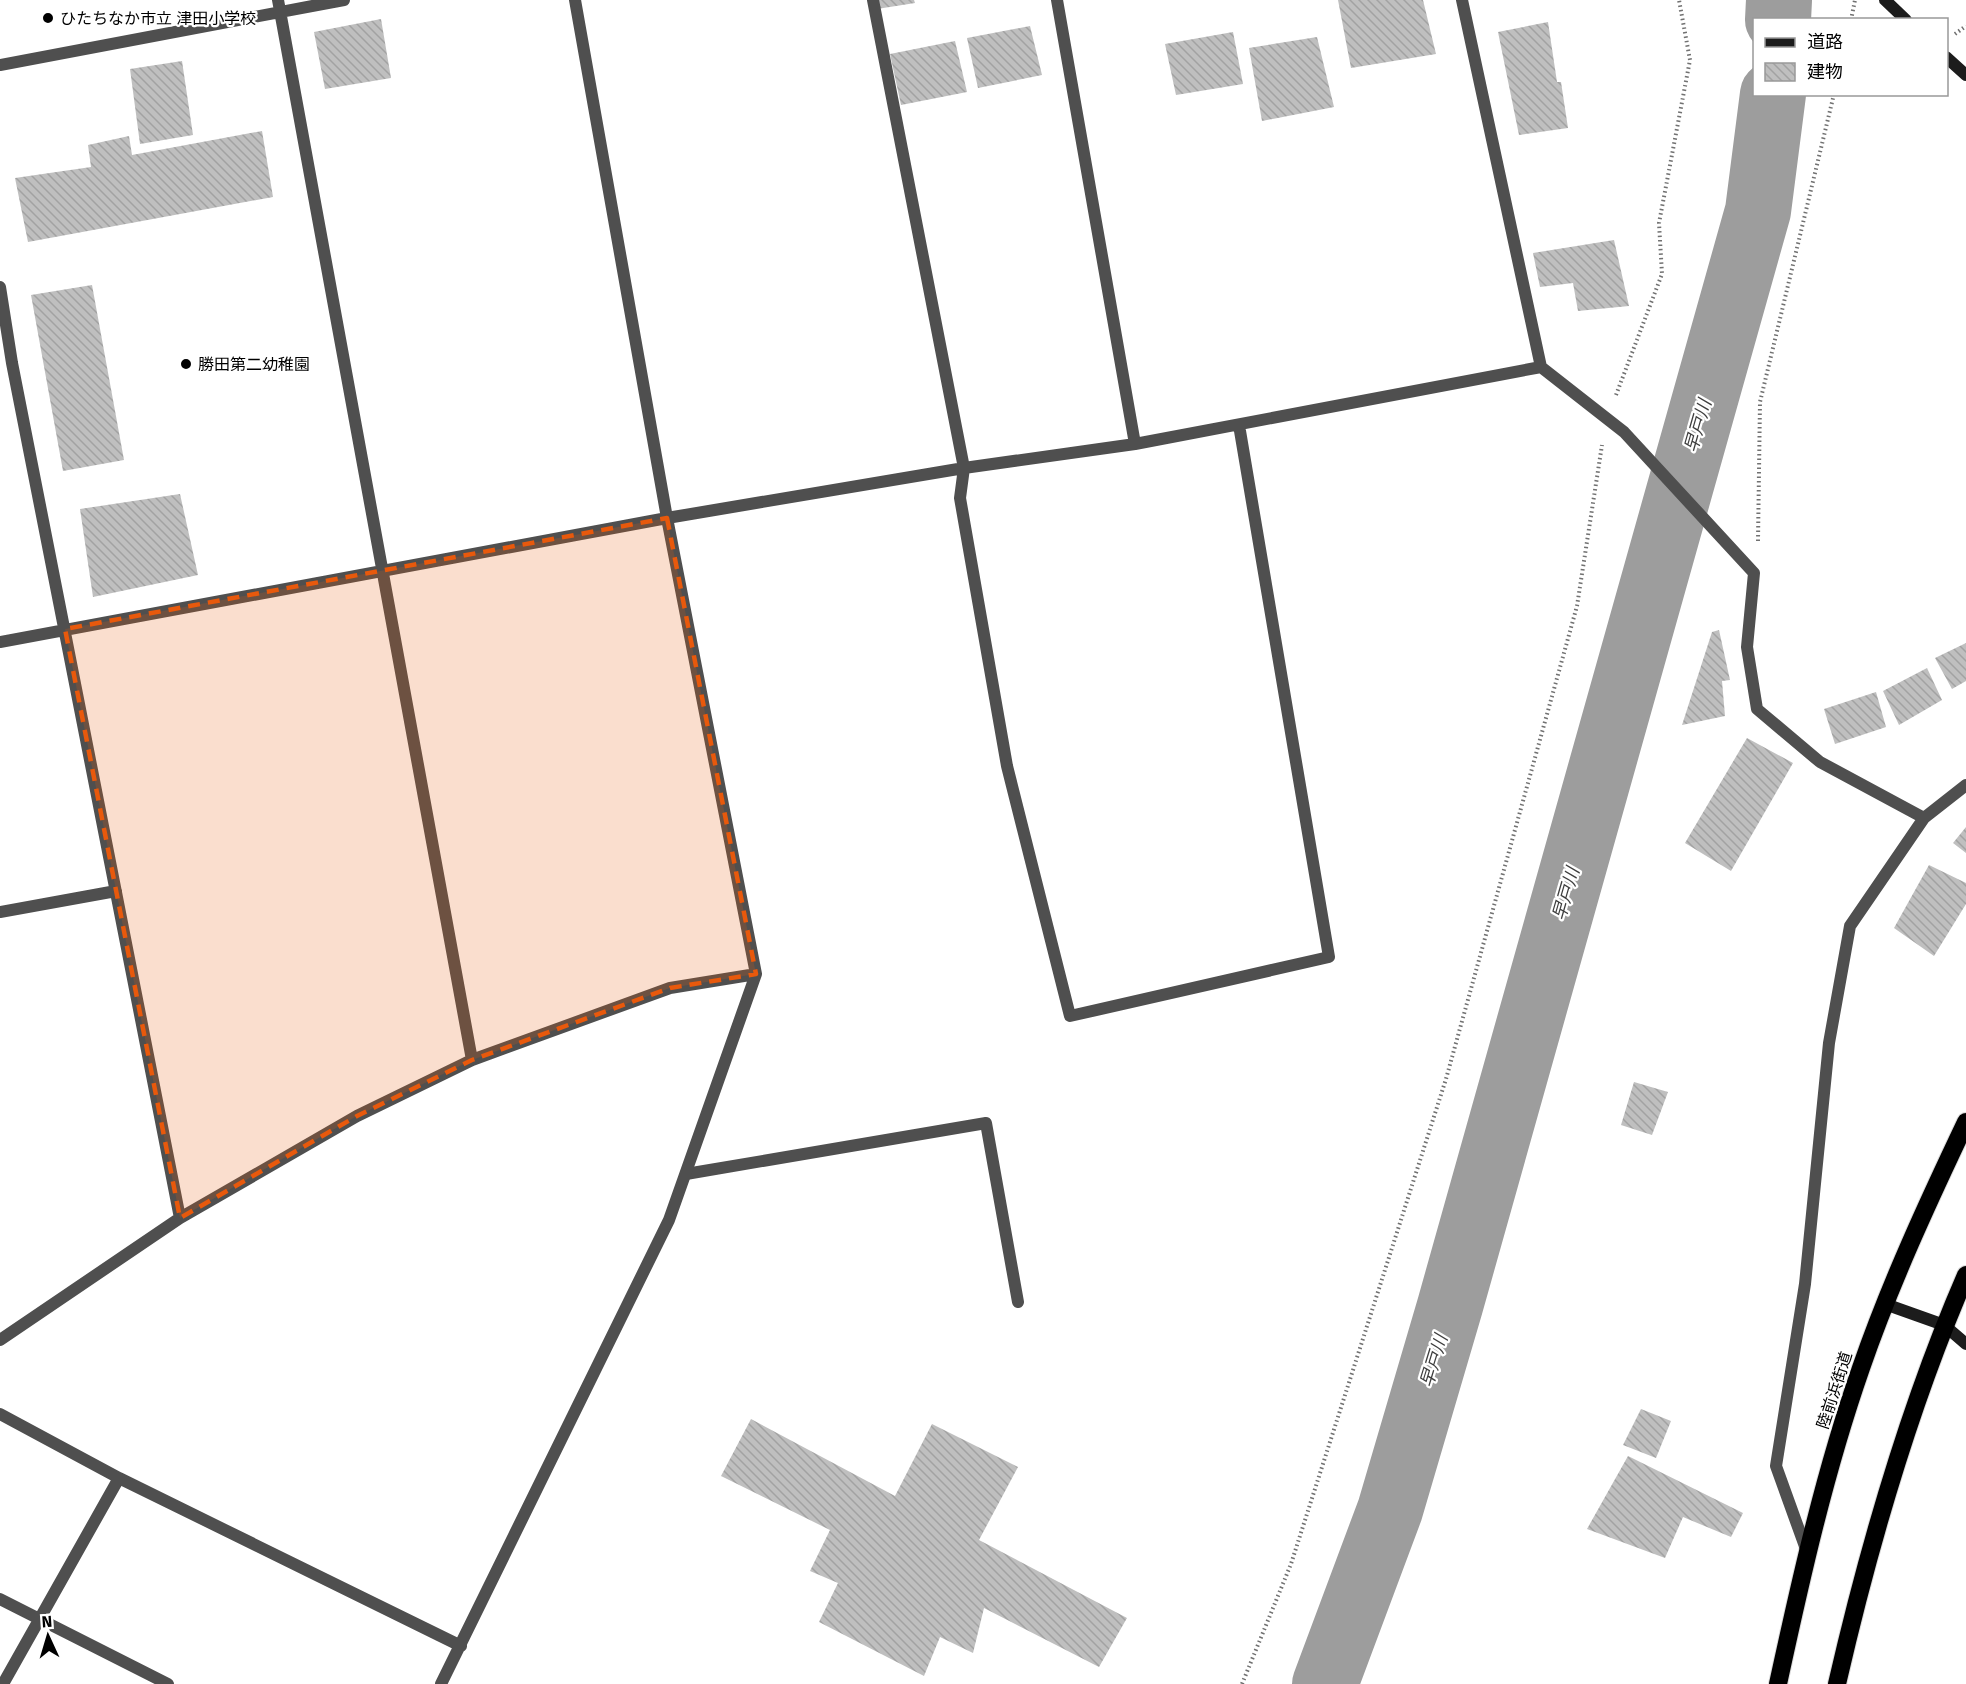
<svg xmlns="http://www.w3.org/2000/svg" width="1966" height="1684" viewBox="0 0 1966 1684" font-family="'Fira Sans','Noto Sans JP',sans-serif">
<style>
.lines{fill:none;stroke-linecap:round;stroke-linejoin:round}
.river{stroke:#9d9d9d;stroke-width:66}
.building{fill:url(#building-back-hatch)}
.highway-casing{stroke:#dbdbdb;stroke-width:20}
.path{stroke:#717171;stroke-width:4;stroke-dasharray:1.5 3;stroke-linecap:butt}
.lane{stroke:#4f4f4f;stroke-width:12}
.street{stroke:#4f4f4f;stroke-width:12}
.secondary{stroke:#1c1c1c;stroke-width:12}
.highway{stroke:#000;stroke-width:18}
.marked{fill:#e8590c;fill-opacity:0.2;stroke:#e8590c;stroke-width:4.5;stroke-dasharray:12 8;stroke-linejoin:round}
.poi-dot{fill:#000;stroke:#fff;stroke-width:2}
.labels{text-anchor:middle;stroke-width:4.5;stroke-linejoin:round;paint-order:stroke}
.poi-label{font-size:16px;fill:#000;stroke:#fff;text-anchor:start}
.street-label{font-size:16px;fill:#000;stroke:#fff}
.water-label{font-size:18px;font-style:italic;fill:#3e3e3e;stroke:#fff}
</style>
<defs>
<pattern id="building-back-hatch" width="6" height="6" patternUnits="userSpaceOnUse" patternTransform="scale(1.5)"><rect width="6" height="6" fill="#bfbfbf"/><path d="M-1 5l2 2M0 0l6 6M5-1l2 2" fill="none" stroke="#a2a2a2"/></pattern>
</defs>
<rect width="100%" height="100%" fill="#fff"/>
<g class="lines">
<path class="river" d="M1778,20l1,-20
M1325,1684l65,-174 60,-204 308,-1095 15,-117"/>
</g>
<path class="building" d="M876,0h38l1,3 -38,6z
M1338,0h85l13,54 -85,14z
M381,19l10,59 -66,11 -11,-57z
M1548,22l9,60h4l7,46 -49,7 -21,-103z
M1030,26l12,49 -64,13 -11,-50z
M1233,32l10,52 -67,11 -11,-51z
M1317,37l17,70 -72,14 -13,-73z
M955,41l12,51 -66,13 -11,-51z
M182,61l11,74 -53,9 -10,-75z
M262,131l11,66 -245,45 -13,-64 76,-11 -3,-22 41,-9 3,19z
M1614,240l15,66 -51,5 -5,-28 -33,4 -7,-34z
M92,285l32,175 -61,11 -32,-176z
M180,494l18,81 -105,22 -13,-88z
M1719,630l11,50 -8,1 3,35 -43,9 30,-93z
M1966,643v38l-14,8 -17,-31z
M1927,668l15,32 -43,25 -16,-34z
M1876,692l10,35 -51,17 -11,-35z
M1747,738l46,25 -62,108 -46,-28z
M1966,827v26l-13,-10z
M1929,865l37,18v21l-32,52 -40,-28z
M1634,1082l34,10 -16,43 -31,-10z
M1641,1409l30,12 -15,37 -33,-13z
M751,1419l144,77 37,-72 86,43 -39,73 148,78 -28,49 -115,-59 -11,45 -33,-16 -16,39 -105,-54 19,-39 -28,-12 20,-41 -109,-54z
M1628,1456l115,57 -12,24 -48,-20 -18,41 -78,-29z"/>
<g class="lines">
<g class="highway-casing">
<path id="highway" d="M1778,1684c23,-106 47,-213 83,-316 29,-84 67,-166 105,-246
M1837,1684c32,-139 72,-278 129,-409"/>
</g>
<path class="path" d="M1851,20l4,-20
M1955,34l11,-8
M1616,395l46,-121 -3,-51 31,-163 -11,-60
M1758,541l2,-139 74,-308
M1242,1684l49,-120 155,-485 131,-473 25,-161"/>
<path class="lane" d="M686,1174l300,-51 32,179"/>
<path class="street" d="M278,0l194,1060
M873,0l91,468 -4,30 47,268 63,250 259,-59 -90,-532
M1057,0l78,444
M1462,0l79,367 83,65 130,141 -7,74 10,62 63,53 104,56
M0,65l344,-65
M0,287l12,76 168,855
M0,642l667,-124 297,-50 171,-24 406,-77
M0,912l116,-21
M0,1340l180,-122 177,-102 115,-56 198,-72 86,-14
M0,1414l119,64
M1807,1552l-31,-86 29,-182 24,-241 21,-117 74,-108 42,-33
M0,1599l168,85
M3,1684l116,-206 342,168
M441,1684l228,-464 87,-246 -89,-456 -92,-518"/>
<path class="secondary" d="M1885,0l21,20
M1946,57l20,18
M1885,1304l59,21 22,19"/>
<use href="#highway" class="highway"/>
</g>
<path class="marked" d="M667,518l89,456 -86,14 -198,72 -115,56 -177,102 -115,-589z"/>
<g class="poi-dot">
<circle cx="48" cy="18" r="6"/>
<circle cx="186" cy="364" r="6"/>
</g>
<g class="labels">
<g class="poi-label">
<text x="60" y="24">ひたちなか市立 津田小学校</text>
<text x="198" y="370">勝田第二幼稚園</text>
</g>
<g class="street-label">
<text transform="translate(1834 1390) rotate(-72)" y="6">陸前浜街道</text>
</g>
<g class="water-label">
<text transform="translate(1698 426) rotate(-74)" y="6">早戸川</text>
<text transform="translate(1566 894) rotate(-74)" y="6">早戸川</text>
<text transform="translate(1434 1361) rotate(-73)" y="6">早戸川</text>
</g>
</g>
<rect x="1753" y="18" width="195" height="78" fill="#ffffff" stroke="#999999" stroke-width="1.5"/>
<rect x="1765" y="38" width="30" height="9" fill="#1c1c1c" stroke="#999999" stroke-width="1.5"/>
<text x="1807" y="48" font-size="18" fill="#000000">道路</text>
<rect x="1765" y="63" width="30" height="18" fill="url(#building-back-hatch)" stroke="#999999" stroke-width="1.5"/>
<text x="1807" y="78" font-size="18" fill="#000000">建物</text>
<g transform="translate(48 1636) rotate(356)" stroke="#ffffff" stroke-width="4.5" paint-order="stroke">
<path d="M0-4.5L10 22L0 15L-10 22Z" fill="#000000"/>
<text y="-9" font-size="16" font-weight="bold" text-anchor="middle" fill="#000000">N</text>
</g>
</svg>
